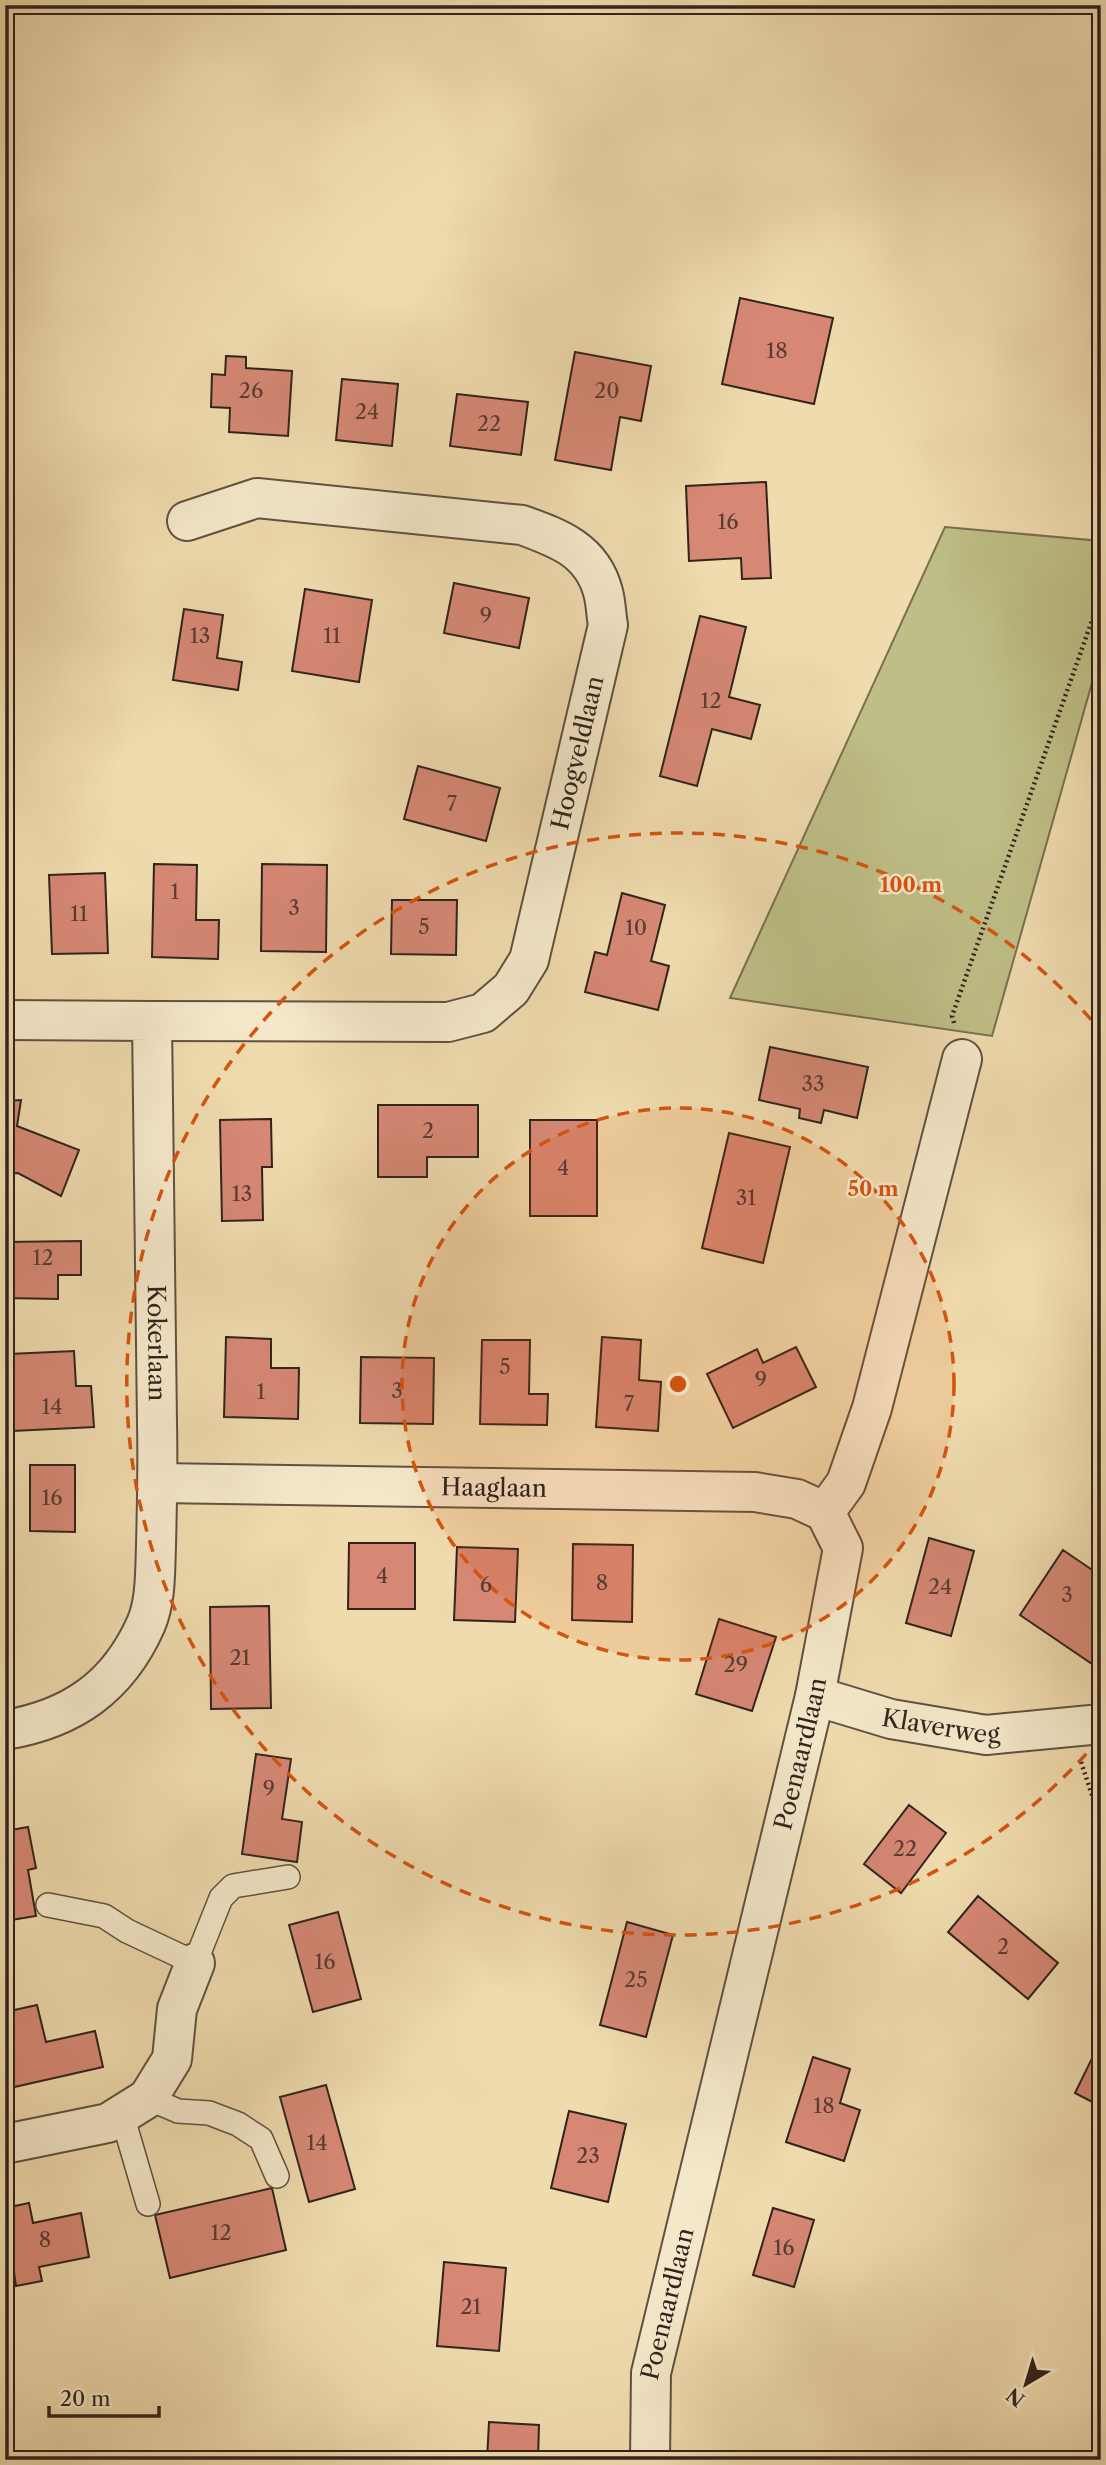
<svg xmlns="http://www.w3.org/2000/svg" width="1106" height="2465" viewBox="0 0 1106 2465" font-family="'Libre Caslon Text',serif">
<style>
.green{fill:#bebe86;stroke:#787052;stroke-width:2}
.building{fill:#d68875;stroke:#31231d;stroke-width:2}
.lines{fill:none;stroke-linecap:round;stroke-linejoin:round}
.service-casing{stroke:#605141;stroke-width:26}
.minor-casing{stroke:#605141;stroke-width:42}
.path{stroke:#31231d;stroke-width:4.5;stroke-dasharray:2 3.5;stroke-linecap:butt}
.service{stroke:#f5e8ca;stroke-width:23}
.minor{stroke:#f5e8ca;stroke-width:38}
.ring{fill:none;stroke:#d6540e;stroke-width:3.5;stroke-dasharray:12 9}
.labels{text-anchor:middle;stroke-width:5;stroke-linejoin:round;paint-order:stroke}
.number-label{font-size:21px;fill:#5a3c33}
.street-label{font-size:24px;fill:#31231d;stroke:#f5e8ca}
.centre{fill:#d6540e;stroke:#f5e8ca;stroke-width:3.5}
.ring-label{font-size:21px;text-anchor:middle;font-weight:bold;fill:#d6540e;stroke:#f5e8ca;stroke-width:5;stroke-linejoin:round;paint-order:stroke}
</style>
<rect width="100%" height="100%" fill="#efdbae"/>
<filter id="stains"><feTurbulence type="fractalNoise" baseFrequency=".00286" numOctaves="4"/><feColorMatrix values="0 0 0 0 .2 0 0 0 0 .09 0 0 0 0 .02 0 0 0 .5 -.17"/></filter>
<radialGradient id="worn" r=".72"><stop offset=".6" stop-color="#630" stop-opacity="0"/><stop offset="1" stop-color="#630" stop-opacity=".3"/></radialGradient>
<path class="green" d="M945,527l156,14v110l-109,385 -262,-38z"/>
<path class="building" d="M740,298l93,20 -19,86 -92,-20z
M575,352l76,14 -10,55 -21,-4 -9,53 -56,-10z
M226,356l20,1v11l46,3 -4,65 -59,-4 1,-24 -19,-1 1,-33 13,1z
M342,379l56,5 -6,62 -56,-6z
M457,394l71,8 -7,53 -71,-9z
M766,482l5,96 -29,1 -1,-21 -52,3 -3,-75z
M454,583l75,15 -10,50 -75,-15z
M305,589l67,11 -13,82 -67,-11z
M184,609l39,6 -6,43 25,4 -4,28 -65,-10z
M700,616l46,11 -17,70 31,8 -9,34 -39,-10 -15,57 -37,-10z
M418,766l82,22 -14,53 -82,-22z
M154,864l43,1 -1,55h23l-1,39 -66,-2z
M262,864l65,1 -1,87 -65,-1z
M105,873l3,80 -56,1 -3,-79z
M622,893l43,12 -14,56 18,5 -11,44 -73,-18 10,-40 12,3z
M392,900h65l-1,55 -65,-1z
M770,1047l98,20 -11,51 -33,-8 -3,13 -22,-5 1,-9 -41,-9z
M21,1100l-4,26 62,24 -18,46 -43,-23 -13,1v-73z
M378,1105h100v52h-51v20h-49z
M271,1119l1,48h-10l1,53 -41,1 -2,-101z
M530,1120h67v96h-67z
M729,1133l61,14 -27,116 -61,-15z
M81,1241v34h-23v24l-53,-1v-56z
M226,1337l45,2v29h28l-1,51 -74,-2z
M602,1337l39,3 -2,40 22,2 -3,49 -62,-4z
M482,1340h48l-1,54h19l-1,31 -67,-1z
M796,1347l20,40 -83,41 -26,-54 50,-25 6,14z
M74,1351l2,35h15l3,41 -81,4 -4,-77z
M361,1357l73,1 -1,66 -73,-1z
M30,1465h45v67l-45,-1z
M929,1538l45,13 -23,85 -45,-13z
M349,1543h66v66h-67z
M573,1544l60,1 -1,77 -60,-2z
M457,1547l61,2 -3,73 -61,-2z
M1063,1550l38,26v94l-81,-55z
M269,1606l2,102 -60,1 -1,-102z
M719,1619l57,18 -24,74 -56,-17z
M256,1754l35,5 -9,60 20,3 -5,40 -55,-8z
M909,1805l37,28 -45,60 -37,-29z
M28,1827l8,41 -8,2 8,46 -31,5v-90z
M978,1896l80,67 -30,36 -80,-67z
M338,1912l23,87 -48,13 -24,-87z
M627,1922l46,13 -27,102 -46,-12z
M37,2005l9,37 49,-11 8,36 -93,21 -5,-23v-53z
M1099,2044l2,1 -1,61 -25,-13z
M813,2057l37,12 -10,34 20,7 -16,51 -58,-19z
M326,2085l29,104 -46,13 -29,-105z
M569,2111l57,13 -18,78 -57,-14z
M272,2188l14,62 -116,28 -15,-63z
M29,2203l4,20 48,-10 8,44 -50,10 3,14 -26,5 -2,-14 -9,2v-66z
M773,2208l41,12 -20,67 -41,-12z
M444,2262l62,6 -7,83 -62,-5z
M489,2422l50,3 -1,35h-51z"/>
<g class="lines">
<g class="service-casing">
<path id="service" d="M48,1905l56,11 23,15 68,32 26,-65 12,-12 55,-9
M148,2098l30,13 31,2 29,11 23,15 16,37
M122,2115l26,89"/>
</g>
<g class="minor-casing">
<g id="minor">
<path id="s1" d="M5,1020l147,1c2,135 4,269 5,403 1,41 0,81 -1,122 -1,25 0,55 -10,78 -28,63 -74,95 -141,106"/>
<path id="s2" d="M152,1021l296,1 35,-9 28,-24 18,-29 79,-335c-2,-10 -2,-23 -5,-33 -11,-42 -45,-54 -81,-67l-265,-27 -70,23"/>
<path id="s3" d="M158,1483l597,9 42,7 28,13"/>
<path id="s4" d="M815,1696l76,23 95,16 115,-11"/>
<path d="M5,2144l103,-21 40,-25 24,-39 5,-50 18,-46"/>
<path id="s5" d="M650,2460l1,-87 164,-677 28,-148 -18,-36 21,-29 26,-75 90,-349"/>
</g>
</g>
<path class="path" d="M954,1023l-2,-7 149,-421
M1081,1762l12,36 8,58"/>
<use href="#service" class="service"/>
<use href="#minor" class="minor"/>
</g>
<circle cx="678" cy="1384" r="276" fill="#d6540e" fill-opacity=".12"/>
<g class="ring">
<circle cx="678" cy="1384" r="276"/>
<path d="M1100 1738A551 551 0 1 1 1100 1030"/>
</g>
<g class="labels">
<g class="number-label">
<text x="777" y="358">18</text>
<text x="251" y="398">26</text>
<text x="607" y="398">20</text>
<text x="367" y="419">24</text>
<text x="489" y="431">22</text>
<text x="728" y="529">16</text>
<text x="486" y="623">9</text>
<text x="200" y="643">13</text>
<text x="332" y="643">11</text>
<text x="711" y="708">12</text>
<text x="452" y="811">7</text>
<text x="175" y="899">1</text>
<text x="294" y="915">3</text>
<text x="79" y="921">11</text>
<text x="424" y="934">5</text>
<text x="636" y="935">10</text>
<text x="813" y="1091">33</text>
<text x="428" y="1138">2</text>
<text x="563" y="1175">4</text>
<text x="242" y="1201">13</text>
<text x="746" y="1205">31</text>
<text x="43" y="1265">12</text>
<text x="505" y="1374">5</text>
<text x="761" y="1387">9</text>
<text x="397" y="1398">3</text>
<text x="261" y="1399">1</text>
<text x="629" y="1411">7</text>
<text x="52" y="1414">14</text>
<text x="52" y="1505">16</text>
<text x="382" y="1583">4</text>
<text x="602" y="1590">8</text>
<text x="486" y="1592">6</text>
<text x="940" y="1594">24</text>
<text x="1067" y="1602">3</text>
<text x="240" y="1665">21</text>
<text x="736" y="1672">29</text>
<text x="269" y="1796">9</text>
<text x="905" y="1856">22</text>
<text x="1003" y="1954">2</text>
<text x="325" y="1969">16</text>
<text x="636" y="1987">25</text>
<text x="824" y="2113">18</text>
<text x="317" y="2150">14</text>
<text x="588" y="2163">23</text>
<text x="221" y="2240">12</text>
<text x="45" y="2247">8</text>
<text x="784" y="2255">16</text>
<text x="471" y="2314">21</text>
</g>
<g class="street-label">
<text dy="8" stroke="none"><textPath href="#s2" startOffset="616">Hoogveldlaan</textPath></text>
<text dy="8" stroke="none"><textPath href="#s1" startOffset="469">Kokerlaan</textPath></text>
<text dy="8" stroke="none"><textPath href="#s3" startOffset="336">Haaglaan</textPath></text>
<text dy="8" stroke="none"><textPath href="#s4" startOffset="130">Klaverweg</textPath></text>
<text dy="8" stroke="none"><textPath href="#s5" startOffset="724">Poenaardlaan</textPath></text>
<text dy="8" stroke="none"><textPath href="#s5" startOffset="158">Poenaardlaan</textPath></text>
</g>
</g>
<circle cx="678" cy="1384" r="10" class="centre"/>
<g class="ring-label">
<text x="911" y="892">100 m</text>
<text x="873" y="1196">50 m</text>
</g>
<rect width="1106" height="2465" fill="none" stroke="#efdbae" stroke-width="28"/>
<rect x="7" y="7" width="1092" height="2451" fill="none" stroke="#31231d" stroke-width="3.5"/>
<rect x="14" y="14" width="1078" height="2437" fill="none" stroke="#31231d" stroke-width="2"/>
<g transform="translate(1026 2384) rotate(218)" stroke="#f5e8ca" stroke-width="5" paint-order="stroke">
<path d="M0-5L12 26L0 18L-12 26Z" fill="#31231d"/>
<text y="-10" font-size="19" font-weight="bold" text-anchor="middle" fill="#31231d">N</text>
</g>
<path d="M49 2406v10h110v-10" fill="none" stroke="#31231d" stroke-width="3.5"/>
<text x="60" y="2406" font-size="21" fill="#31231d" stroke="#f5e8ca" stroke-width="5" paint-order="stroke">20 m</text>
<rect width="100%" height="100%" filter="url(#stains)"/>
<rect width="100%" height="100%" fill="url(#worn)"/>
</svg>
